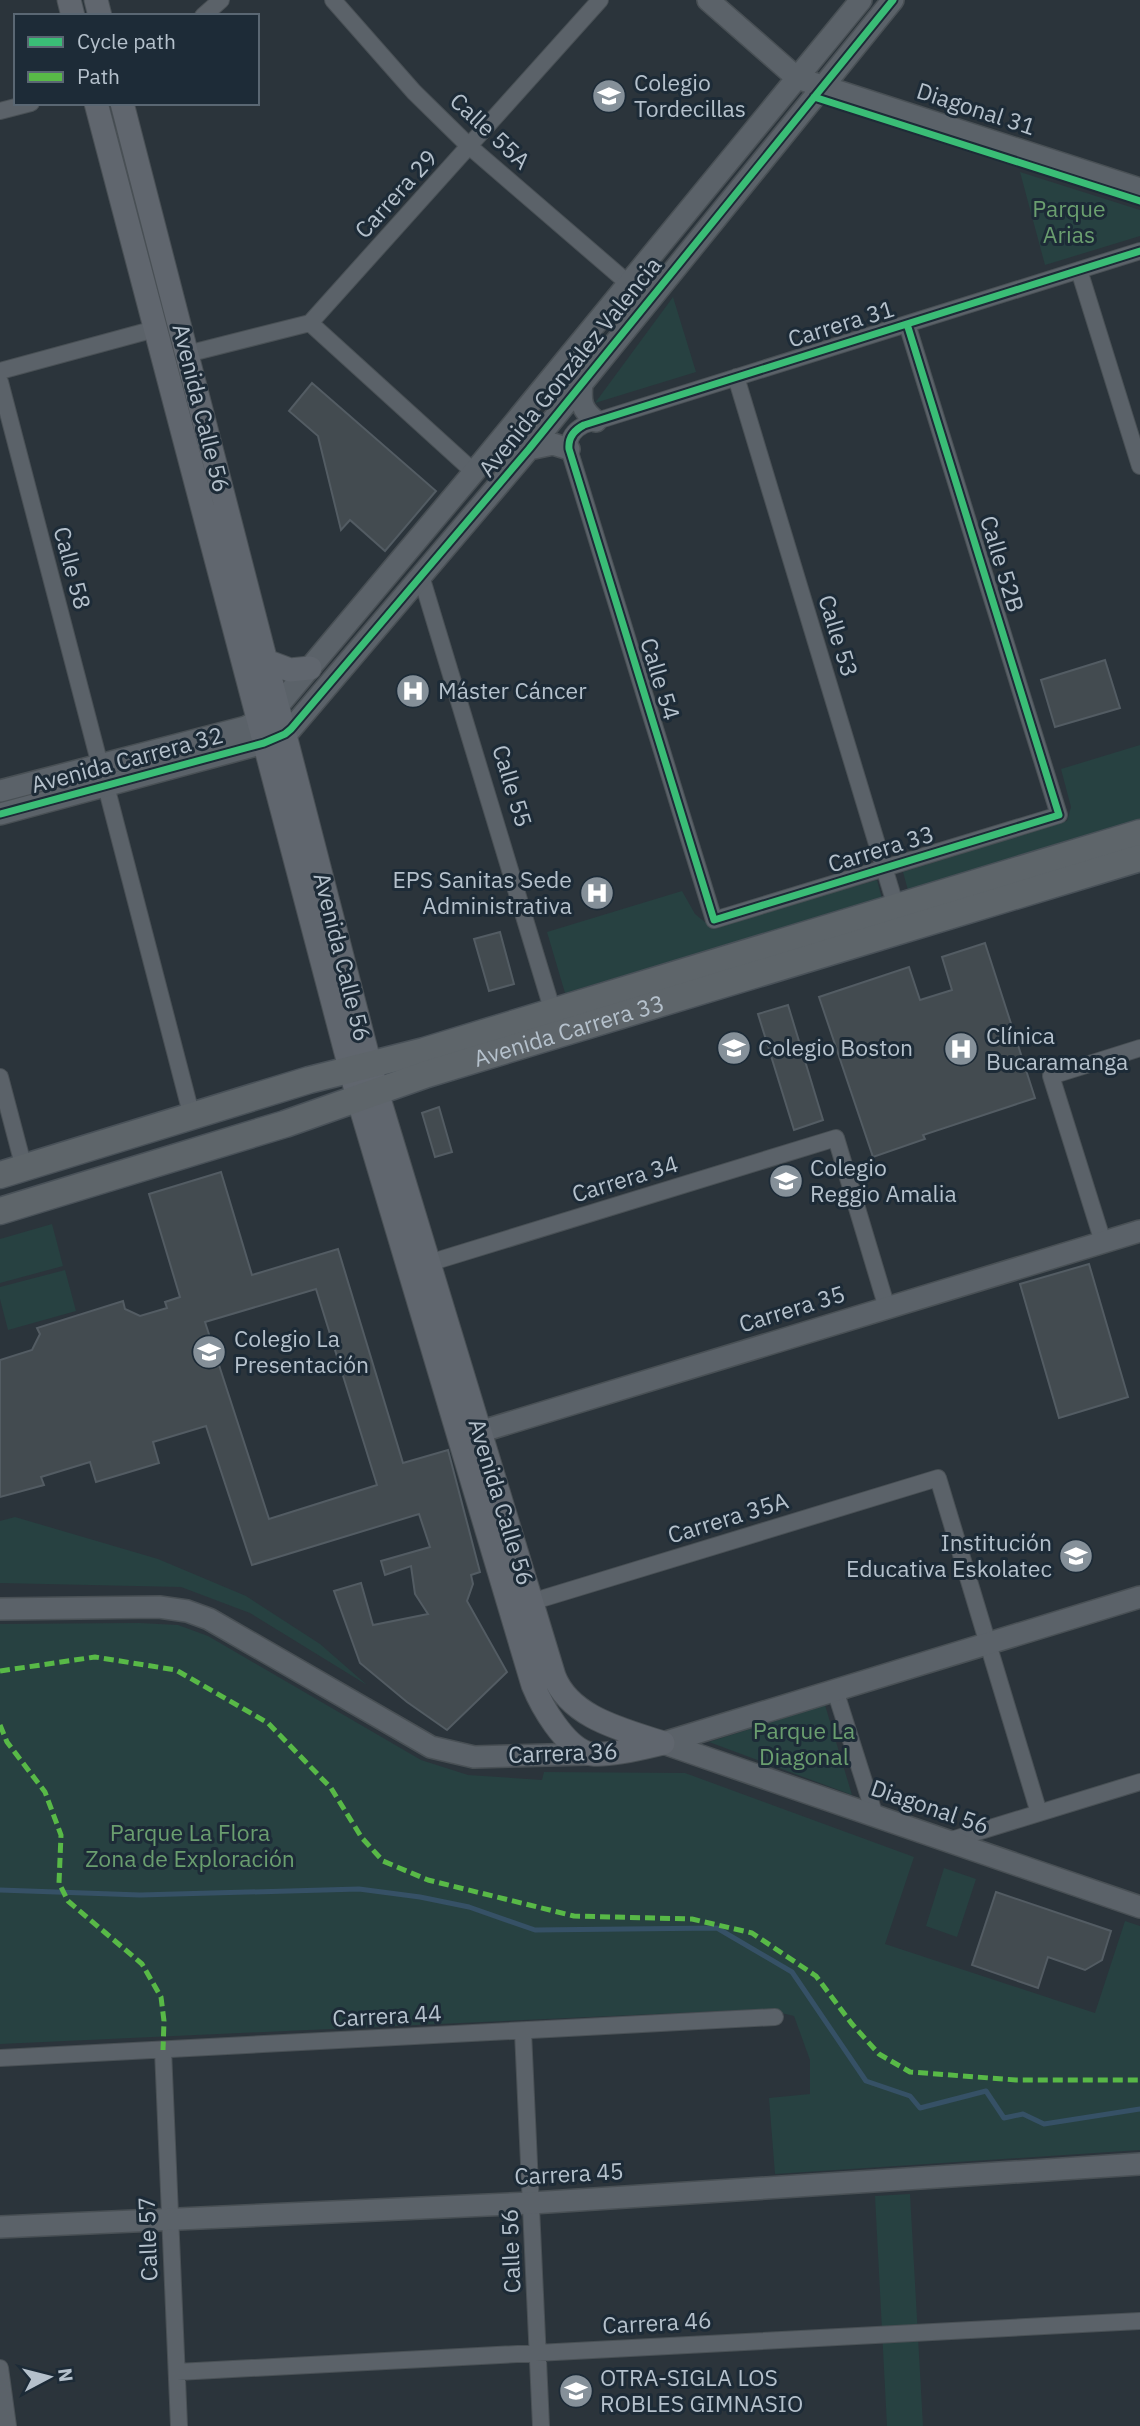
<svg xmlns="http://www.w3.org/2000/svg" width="1140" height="2426" viewBox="0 0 1140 2426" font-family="'IBM Plex Sans',sans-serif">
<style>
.green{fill:#274141}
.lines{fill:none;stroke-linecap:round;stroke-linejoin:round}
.stream{stroke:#365166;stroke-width:5}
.building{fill:#434b50;stroke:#535c63;stroke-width:2;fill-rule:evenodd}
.minor-casing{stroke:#495055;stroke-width:18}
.tertiary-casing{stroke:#495055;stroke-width:24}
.secondary-casing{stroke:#495055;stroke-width:25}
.primary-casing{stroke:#495158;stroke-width:29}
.minor{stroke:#5b6269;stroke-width:16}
.tertiary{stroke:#5b6269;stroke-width:21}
.secondary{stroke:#60666e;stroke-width:23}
.primary{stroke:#5e656a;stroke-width:26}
.quiet{stroke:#58b947;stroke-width:5;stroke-dasharray:10 5;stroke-linecap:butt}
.cycleway-casing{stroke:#1d2b37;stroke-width:11}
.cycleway{stroke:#3abd76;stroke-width:7}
.labels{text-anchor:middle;stroke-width:6;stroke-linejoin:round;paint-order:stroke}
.poi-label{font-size:23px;fill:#b5c1cc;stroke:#1d2b37;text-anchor:start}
.street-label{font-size:23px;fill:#b5c1cc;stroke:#1d2b37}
.park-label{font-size:23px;fill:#6a9e6f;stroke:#1d2b37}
</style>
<rect width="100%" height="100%" fill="#2b343b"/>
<path class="green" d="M1020,172l120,38v26l-95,29z
M673,297l23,75 -101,31z
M1140,745v77l-231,72 -6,-22 164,-51 4,-14 -10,-38z
M877,880l5,19 -317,94 -18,-61 135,-41 13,23 16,13z
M52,1224l11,42 -63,17v-44z
M65,1270l11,41 -68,19 -8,-31v-12z
M15,1517l143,42 88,37 74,48 47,41 -117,-72 -69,-26 -181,-4v-62z
M139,1623l39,2 30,11 213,124 47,15 74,5 2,-8 141,1 229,84 -29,87 210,69 30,-92 15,5v224l-365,24 -6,-76 41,-4v-34l-16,-44 -29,-7 -765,35v-420z
M825,1705l27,90 -143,-53z
M944,1868l32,11 -19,58 -31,-11z
M910,2194l13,232h-36l-12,-230z"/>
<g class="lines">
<path class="stream" d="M0,1890l140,5 219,-6 61,8 49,10 66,23 182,-2 75,44 74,109 44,15 10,12 66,-17 18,27 19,-4 21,10 96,-15"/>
</g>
<path class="building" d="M312,383l124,108 -51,60 -35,-31 -9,10 -23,-94 -29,-25z
M1105,660l15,48 -65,19 -14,-47z
M500,932l14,52 -25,7 -15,-52z
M985,943l50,155 -112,37 2,4 -52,18 -54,-160 90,-30 11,33 32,-10 -10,-33z
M788,1005l35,115 -29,10 -36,-116z
M439,1107l13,45 -17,5 -13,-44z
M221,1172l31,103 86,-26 65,214 45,-13 32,122 -9,3 2,9 -6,17 40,71 -60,58 -40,-28 -47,-39 -26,-72 27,-8 12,42 55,-11 -13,-20 -4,-28 -26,9 -4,-14 49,-14 -11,-33 -167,51 -46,-139 -53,16 6,21 -63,19 -6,-20 -49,15 3,8 -44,12v-137l32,-10 8,-16 -3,-6 86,-27 2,8 15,7 27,-8 -2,-6 15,-5 -31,-103zM316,1289l61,196 -108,34 -64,-197z
M1089,1264l39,133 -69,21 -39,-134z
M996,1892l115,39 -9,29 -17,10 -37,-13 -10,31 -66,-23z"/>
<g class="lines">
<g class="minor-casing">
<path id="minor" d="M333,0l81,92 55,54 160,138
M203,16l18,-16
M0,111l31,-8
M1079,270l61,196
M310,323l164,149
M907,324l152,491 -345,105 -145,-471c-1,-11 5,-19 15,-24l556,-174
M187,354l123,-31 290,-323
M0,371l155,-42
M736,377l160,530
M0,382l100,383
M421,576l132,436
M106,786l86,331
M0,1077l24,91
M1103,1242l-52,-166 89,-28
M429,1263l407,-125 51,170
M531,1602l407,-124 101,335
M835,1690l40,126
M948,1841l192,-59
M523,2032l18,394
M163,2050l16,376
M0,2058l775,-41
M0,2368l8,58
M177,2372l963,-51"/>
</g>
<g class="tertiary-casing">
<path id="tertiary" d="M708,0l89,78 343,111
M582,383c-2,18 -1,27 14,38
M529,449l24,-5 16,5
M0,791l246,-64 26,-14 202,-241 387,-472
M0,814l264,-71 21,-9 6,-5 238,-280 364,-449
M466,1436l674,-205
M0,1609l159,-2 28,4 22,8 222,128 43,10 114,-3
M663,1743l477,164
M663,1743l477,-146
M0,2227l532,-24 608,-39"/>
</g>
<g class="secondary-casing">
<path id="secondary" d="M69,0l4,16
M96,0l4,16
M96,103l262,995 175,587c9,22 31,60 54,68 16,5 59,-6 76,-10
M122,103l255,989 177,584c16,42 70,54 109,67
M266,661l24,9 20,-2"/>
</g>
<g class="primary-casing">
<g id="primary">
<path d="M0,1175l309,-95 115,-29 716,-218"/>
<path id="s1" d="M0,1211l285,-87 142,-50 713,-216"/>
</g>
</g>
<use href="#minor" class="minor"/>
<use href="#tertiary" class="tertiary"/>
<use href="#secondary" class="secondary"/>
<use href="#primary" class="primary"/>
<path class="quiet" d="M0,1671l95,-14 81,13 92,53 63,65 31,50 21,23 45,19 146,36 118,3 60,14 64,43 36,48 27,30 31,18 106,8h124
M0,1725l7,17 38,50 16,43 -2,48 9,18 74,63 19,33 3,24 -1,29"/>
<g class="cycleway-casing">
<path id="cycleway" d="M814,97l326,104
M907,324l152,491 -345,105 -145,-471c-1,-11 5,-19 15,-24l556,-174
M0,814l264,-71 21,-9 6,-5 238,-280 364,-449"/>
</g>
<use href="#cycleway" class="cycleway"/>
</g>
<defs>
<g id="school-disc" transform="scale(1.75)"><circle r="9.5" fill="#859099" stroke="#1d2b37"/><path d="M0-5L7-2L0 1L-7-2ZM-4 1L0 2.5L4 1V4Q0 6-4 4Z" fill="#fff"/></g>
<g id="hospital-disc" transform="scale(1.75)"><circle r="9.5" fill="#859099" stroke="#1d2b37"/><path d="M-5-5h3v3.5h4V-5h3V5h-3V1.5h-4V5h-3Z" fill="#fff"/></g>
</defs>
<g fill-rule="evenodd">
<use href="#school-disc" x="609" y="96"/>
<use href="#hospital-disc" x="413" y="691"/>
<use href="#hospital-disc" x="597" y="893"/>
<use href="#school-disc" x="734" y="1048"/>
<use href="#hospital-disc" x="961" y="1049"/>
<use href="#school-disc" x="786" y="1181"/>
<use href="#school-disc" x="209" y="1352"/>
<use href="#school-disc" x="1076" y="1556"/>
<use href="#school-disc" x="576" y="2391"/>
</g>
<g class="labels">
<g class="poi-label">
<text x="634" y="91">Colegio<tspan x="634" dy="26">Tordecillas</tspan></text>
<text x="438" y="699">Máster Cáncer</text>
<text x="572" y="888" text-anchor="end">EPS Sanitas Sede<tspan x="572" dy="26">Administrativa</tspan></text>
<text x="986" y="1044">Clínica<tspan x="986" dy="26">Bucaramanga</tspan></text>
<text x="758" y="1056">Colegio Boston</text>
<text x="810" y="1176">Colegio<tspan x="810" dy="26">Reggio Amalia</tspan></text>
<text x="234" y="1347">Colegio La<tspan x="234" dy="26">Presentación</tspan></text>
<text x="1052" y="1551" text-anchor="end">Institución<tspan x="1052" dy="26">Educativa Eskolatec</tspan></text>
<text x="600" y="2386">OTRA-SIGLA LOS<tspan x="600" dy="26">ROBLES GIMNASIO</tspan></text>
</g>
<g class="street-label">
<text transform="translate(976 109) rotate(18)" y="8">Diagonal 31</text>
<text transform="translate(490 131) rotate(43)" y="8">Calle 55A</text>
<text transform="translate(396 194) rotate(-48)" y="8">Carrera 29</text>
<text transform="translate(841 324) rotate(-17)" y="8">Carrera 31</text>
<text transform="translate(570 367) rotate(-51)" y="8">Avenida González Valencia</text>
<text transform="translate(201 408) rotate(76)" y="8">Avenida Calle 56</text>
<text transform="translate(1002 564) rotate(73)" y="8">Calle 52B</text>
<text transform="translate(72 568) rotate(75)" y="8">Calle 58</text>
<text transform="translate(838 636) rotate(73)" y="8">Calle 53</text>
<text transform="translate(660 679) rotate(73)" y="8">Calle 54</text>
<text transform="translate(127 760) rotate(-15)" y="8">Avenida Carrera 32</text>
<text transform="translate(512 786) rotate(73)" y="8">Calle 55</text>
<text transform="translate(881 849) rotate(-17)" y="8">Carrera 33</text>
<text transform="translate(342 957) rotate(76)" y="8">Avenida Calle 56</text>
<text dy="8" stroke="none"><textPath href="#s1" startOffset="597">Avenida Carrera 33</textPath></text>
<text transform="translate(625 1179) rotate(-17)" y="8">Carrera 34</text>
<text transform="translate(792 1309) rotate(-17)" y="8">Carrera 35</text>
<text transform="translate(501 1502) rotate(73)" y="8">Avenida Calle 56</text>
<text transform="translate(728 1518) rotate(-17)" y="8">Carrera 35A</text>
<text transform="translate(563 1753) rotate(-2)" y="8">Carrera 36</text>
<text transform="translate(930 1807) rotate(19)" y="8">Diagonal 56</text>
<text transform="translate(387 2016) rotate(-3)" y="8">Carrera 44</text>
<text transform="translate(569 2174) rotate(-3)" y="8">Carrera 45</text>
<text transform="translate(148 2239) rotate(-92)" y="8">Calle 57</text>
<text transform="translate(511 2251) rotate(-92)" y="8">Calle 56</text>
<text transform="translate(657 2323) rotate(-3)" y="8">Carrera 46</text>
</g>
<g class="park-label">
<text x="1069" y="217">Parque<tspan x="1069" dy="26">Arias</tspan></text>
<text x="804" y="1739">Parque La<tspan x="804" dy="26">Diagonal</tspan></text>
<text x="190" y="1841">Parque La Flora<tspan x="190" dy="26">Zona de Exploración</tspan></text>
</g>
</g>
<rect x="14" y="14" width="245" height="91" fill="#1d2b37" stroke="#5a6773" stroke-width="2"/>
<rect x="28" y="37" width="35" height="10" fill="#3abd76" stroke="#5a6773" stroke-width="2"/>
<text x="77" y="49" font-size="21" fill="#b5c1cc">Cycle path</text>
<rect x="28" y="72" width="35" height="10" fill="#58b947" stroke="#5a6773" stroke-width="2"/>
<text x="77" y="84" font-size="21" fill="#b5c1cc">Path</text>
<g transform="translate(49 2377) rotate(83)" stroke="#1d2b37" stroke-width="5" paint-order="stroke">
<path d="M0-5L12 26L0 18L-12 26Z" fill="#b5c1cc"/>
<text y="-10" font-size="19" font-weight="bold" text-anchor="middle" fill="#b5c1cc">N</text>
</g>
</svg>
